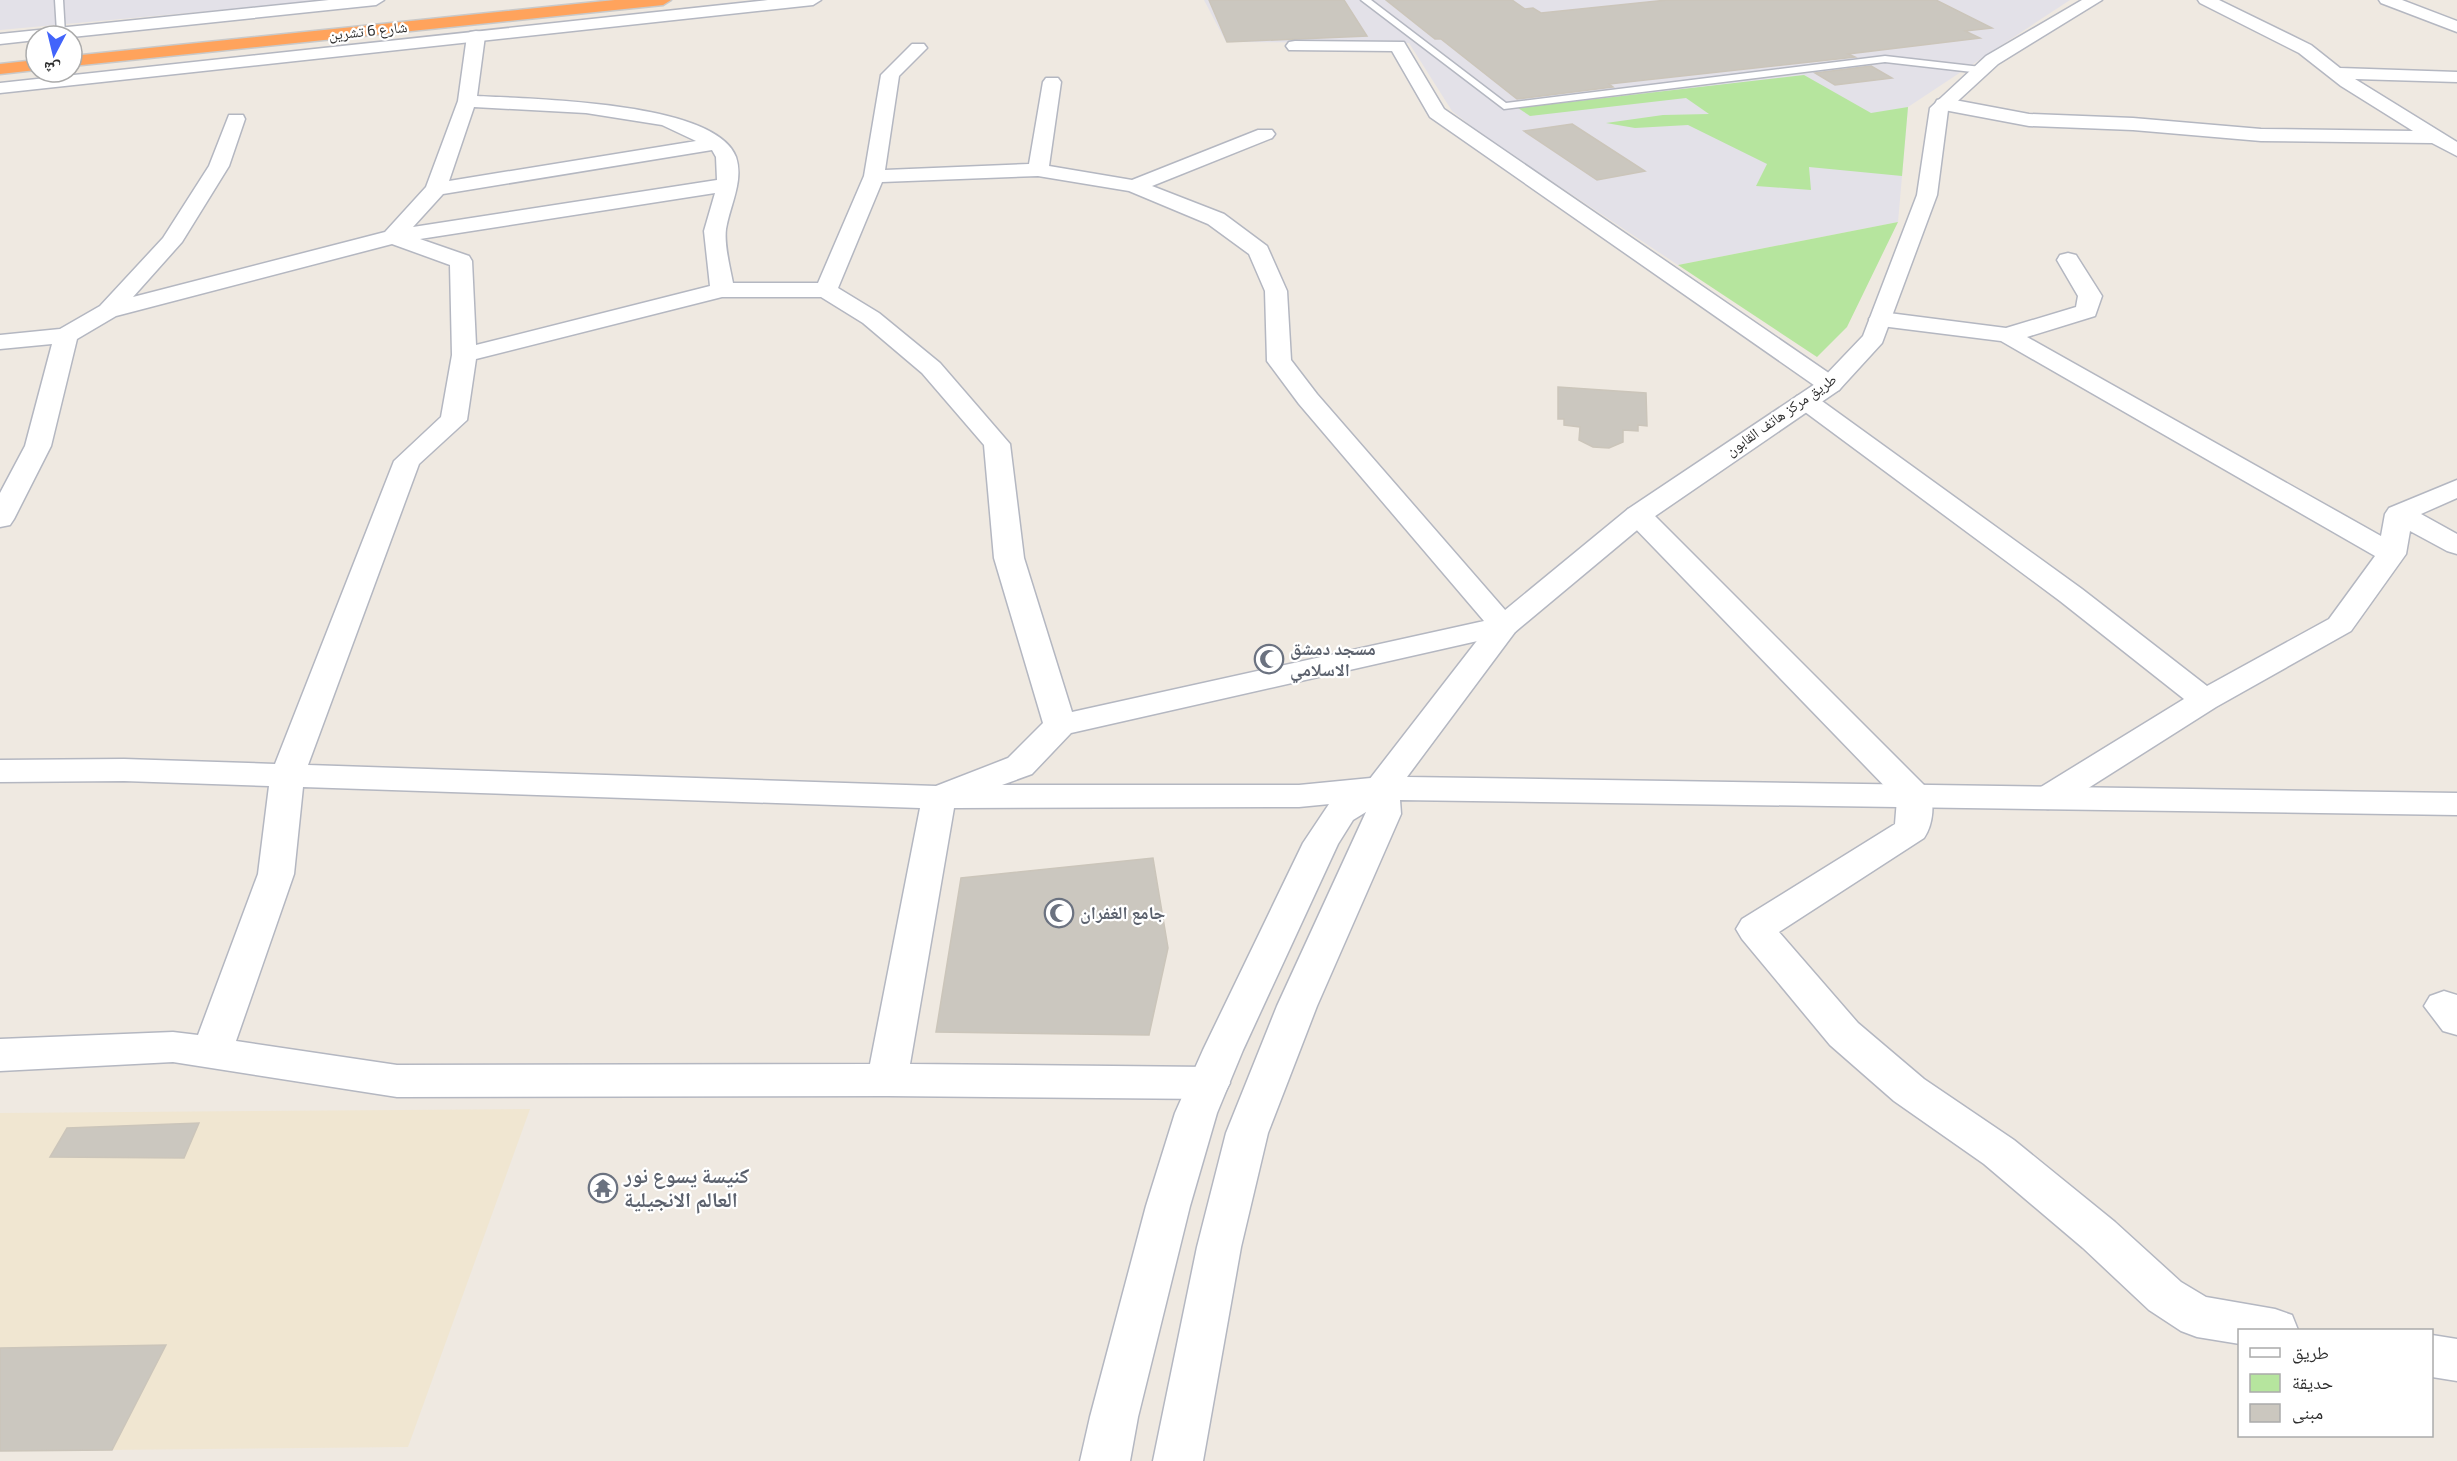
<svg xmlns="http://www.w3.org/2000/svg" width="2457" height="1461" viewBox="0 0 2457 1461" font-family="'Exo 2','Noto Naskh Arabic',sans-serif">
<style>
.industrial{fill:#e3e1e8}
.education{fill:#f0e6d1}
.green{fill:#b6e59e}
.building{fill:#cbc7bf;stroke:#cbc5ba;stroke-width:1.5}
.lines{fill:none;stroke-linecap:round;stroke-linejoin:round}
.lane-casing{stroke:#b4b7c1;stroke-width:3}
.street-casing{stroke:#b4b7c1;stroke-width:3}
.secondary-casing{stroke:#b4b7c1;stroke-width:3}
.highway-casing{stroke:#c9c9c9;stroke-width:3}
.lane{fill:#fff;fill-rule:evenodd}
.street{fill:#fff;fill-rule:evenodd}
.secondary{fill:#fff;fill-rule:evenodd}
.highway{fill:#ffa35c;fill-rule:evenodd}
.labels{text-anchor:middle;stroke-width:4.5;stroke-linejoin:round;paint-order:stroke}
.far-street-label{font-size:15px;fill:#2e2e2e;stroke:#fff}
.worship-label{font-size:18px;font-weight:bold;fill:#5b616d;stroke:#fff;text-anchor:start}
.near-worship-label{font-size:21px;font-weight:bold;fill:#5b616d;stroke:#fff;text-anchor:start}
</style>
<rect width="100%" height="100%" fill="#efe9e1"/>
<path class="industrial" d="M0,0h329l-329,30z
M1204,0h866l-162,107 -10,115 -220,43 -193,-128 -33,-26 -43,-68 -183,-1z"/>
<path class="education" d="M530,1109l-122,338 -408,4v-338z"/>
<path class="green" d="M1804,75l67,38 37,-6 -6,69 -93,-9 2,23 -55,-4 11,-22 -79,-39 -53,3 -29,-5 57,-8 46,-1 -23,-16 -156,18 -12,-8z
M1898,222l-51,105 -30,30 -139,-92z"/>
<path class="building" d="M1209,0h135l23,36 -140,6z
M1386,0h126l13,9 8,-1 8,5 126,-13h269l56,28 -27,3 15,7 -132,16 7,3 -246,27 4,3 -96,12 -76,-60h-6z
M1871,66l21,12 -57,7 -20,-12z
M1572,124l73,47 -48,9 -73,-49z
M1558,387l88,6 1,33 -9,-1v6l-15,-1v12l-14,6 -16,-1 -14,-7 1,-13 -16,-2v-6h-6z
M1153,858l15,90 -19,87 -213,-3 25,-154z
M199,1123l-15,35 -134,-1 17,-29z
M166,1345l-54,105 -112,1v-103z"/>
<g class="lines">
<g class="lane-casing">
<path id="lane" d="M55,0h8l2,34 -8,-2z
M1361,0h10l135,103 379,-47 96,11 5,3 -5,3 -96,-11 -381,47z"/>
</g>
<g class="street-casing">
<path id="street" d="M2198,0h21l92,45 29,23 117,4v10l-102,-3 102,63v14l-25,-13 -171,-2 -128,-11 -104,-4 -85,-16 -7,-2 -2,-4 2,-4 7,-2 85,16 104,4 128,11 152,2 -72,-45 -42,-33 -99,-50z
M2379,0h23l55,21v11l-76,-29z
M476,31l6,1 3,4 -8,60c52,3 239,5 259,61 8,24 -6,48 -10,72 -2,16 4,38 7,54h85l46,-107 17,-101 31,-31h12l3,4 -28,28 -14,94 144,-6 14,-82 3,-4h12l3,4 -12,84 83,14 126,-50h14l3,4 -3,4 -120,48 72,28 43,32 20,45 4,69 26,34 202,232 -4,6 -11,3 -433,98 -39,41 -30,11h297l82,-8 12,3 5,8 -5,8 -12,3 -82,8 -345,1 -44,256 299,3 15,5 6,11 -6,11 -15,5 -322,-3 -490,1 -224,-35 -173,9v-32l173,-7 25,3 60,-161 11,-88 -145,-5 -124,1v-22l124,-1 151,5 119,-303 47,-44 11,-62 -2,-90 -58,-21 -276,72 -39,23 -26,107 -37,73 -4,6 -10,2v-34l25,-47 27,-102 -52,5v-14l60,-6 40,-23 63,-68 46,-72 20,-51h14l2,4 -16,47 -47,76 -49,55 252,-65 41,-45 32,-86 9,-65 3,-4zM474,107l112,6 76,12 34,16 -247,40zM712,150l4,7 1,23 -304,47 30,-33zM1038,176l91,15 79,33 41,30 16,37 2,70 32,43 185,217 -412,91 -48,-154 -14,-114 -70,-81 -61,-50 -41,-25 44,-106zM715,193l-11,38 6,55 -234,59 -4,-84 -3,-5 -49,-17zM722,297h99l42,26 59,50 62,72 10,113 49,165 -35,35 -72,28 -628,-21 111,-301 48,-44 9,-61zM303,787l617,21 -50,256 -473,1 -161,-24 58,-167z
M1295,41l109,1 40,67 395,271 4,5 -4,5 -9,3 -9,-3 -391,-273 -38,-66 -103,-1 -3,-4 3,-4z
M2068,253l8,2 26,41 -7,20 -68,21 354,199 4,-22 4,-6 68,-28v18l-36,16 36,20v20l-10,-3 -37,-20 -4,23 -55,77 -135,76 -156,99 -12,3 -12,-3 -5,-8 5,-8 148,-91 -124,-98 -263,-195 -4,-5 4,-5 9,-3 9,3 267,193 125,97 122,-67 46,-63 -374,-215 -120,-15 -8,-2 -4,-5 4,-5 8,-2 125,16 70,-21 2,-11 -21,-36 3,-5z
M1638,507l10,2 279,279c9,13 6,37 -3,50l-145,94 79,91 66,56 90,61 101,82 66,60 25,15 69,12 17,6 6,15h-58v14l-43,-7 -16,-6 -32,-21 -66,-62 -99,-84 -90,-63 -64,-56 -88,-106 -6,-10 6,-10 153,-95 2,-25 -269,-278 -4,-6 4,-6z
M2444,991l13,4v40l-14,-4 -19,-25 6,-10z
M2432,1335l25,4v42l-25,-4z"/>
</g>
<g class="secondary-casing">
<path id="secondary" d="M329,0h55l-8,5 -304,32 -36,-1v4l-36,4v-10z
M768,0h53l-8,5 -813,88v-10z
M2082,0h20l-104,64 -50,46 -11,85 -55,148 -43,47 -191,131 -133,111 -108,145 1050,16v22l-1057,-15 1,14 -84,192 -49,127 -27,114 -38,214h-50l44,-214 29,-114 51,-127 89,-194 -13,8 -15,24 -95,206 -26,63 -27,93 -52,211 -8,44h-50l10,-44 56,-211 29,-93 28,-63 100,-207 26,-39 40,-24 124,-160 135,-111 193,-129 42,-44 54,-141 13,-87 56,-52z"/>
</g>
<g class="highway-casing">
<path id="highway" d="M615,0h56l-8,5 -591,61v-10z
M36,60v10l-36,4v-10z"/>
</g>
<use href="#lane" class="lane"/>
<use href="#street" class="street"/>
<use href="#secondary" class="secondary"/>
<use href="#highway" class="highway"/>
</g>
<defs>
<g id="mosque-ring" transform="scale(1.5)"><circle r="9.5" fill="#fff" stroke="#6b7280" stroke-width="1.5"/><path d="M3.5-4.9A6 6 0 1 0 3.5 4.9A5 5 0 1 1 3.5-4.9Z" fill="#6b7280"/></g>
<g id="temple-ring" transform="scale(1.5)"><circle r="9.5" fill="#fff" stroke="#6b7280" stroke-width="1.5"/><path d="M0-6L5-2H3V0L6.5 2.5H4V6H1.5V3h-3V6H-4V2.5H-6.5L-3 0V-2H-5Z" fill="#6b7280"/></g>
</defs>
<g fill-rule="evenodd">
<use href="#mosque-ring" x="1269" y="659"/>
<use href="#mosque-ring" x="1059" y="913"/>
<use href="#temple-ring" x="603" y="1188"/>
</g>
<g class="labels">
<g class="far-street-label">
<text transform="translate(368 31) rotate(-6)" y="5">شارع 6 تشرين</text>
<text transform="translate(1781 415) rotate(-35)" y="5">طريق مركز هاتف القابون</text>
</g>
<g class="worship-label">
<text x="1290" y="655">مسجد دمشق<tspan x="1290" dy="21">الاسلامي</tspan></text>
<text x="1080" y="919">جامع الغفران</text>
</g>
<g class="near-worship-label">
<text x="624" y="1183">كنيسة يسوع نور<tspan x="624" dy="24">العالم الانجيلية</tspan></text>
</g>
</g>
<rect x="2238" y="1329" width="195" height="108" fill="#ffffff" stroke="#ababab" stroke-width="1.5"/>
<rect x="2250" y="1348" width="30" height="9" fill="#ffffff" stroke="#ababab" stroke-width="1.5"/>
<text x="2292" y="1359" font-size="18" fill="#2e2e2e">طريق</text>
<rect x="2250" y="1374" width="30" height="18" fill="#b6e59e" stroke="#ababab" stroke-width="1.5"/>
<text x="2292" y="1389" font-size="18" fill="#2e2e2e">حديقة</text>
<rect x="2250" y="1404" width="30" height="18" fill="#cbc7bf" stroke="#ababab" stroke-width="1.5"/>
<text x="2292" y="1419" font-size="18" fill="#2e2e2e">مبنى</text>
<g transform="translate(54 54) rotate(187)"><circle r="28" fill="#ffffff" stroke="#ababab" stroke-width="1.5"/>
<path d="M0-4.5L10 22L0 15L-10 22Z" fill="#4264fb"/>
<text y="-9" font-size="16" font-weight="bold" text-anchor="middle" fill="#2e2e2e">ش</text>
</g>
</svg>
